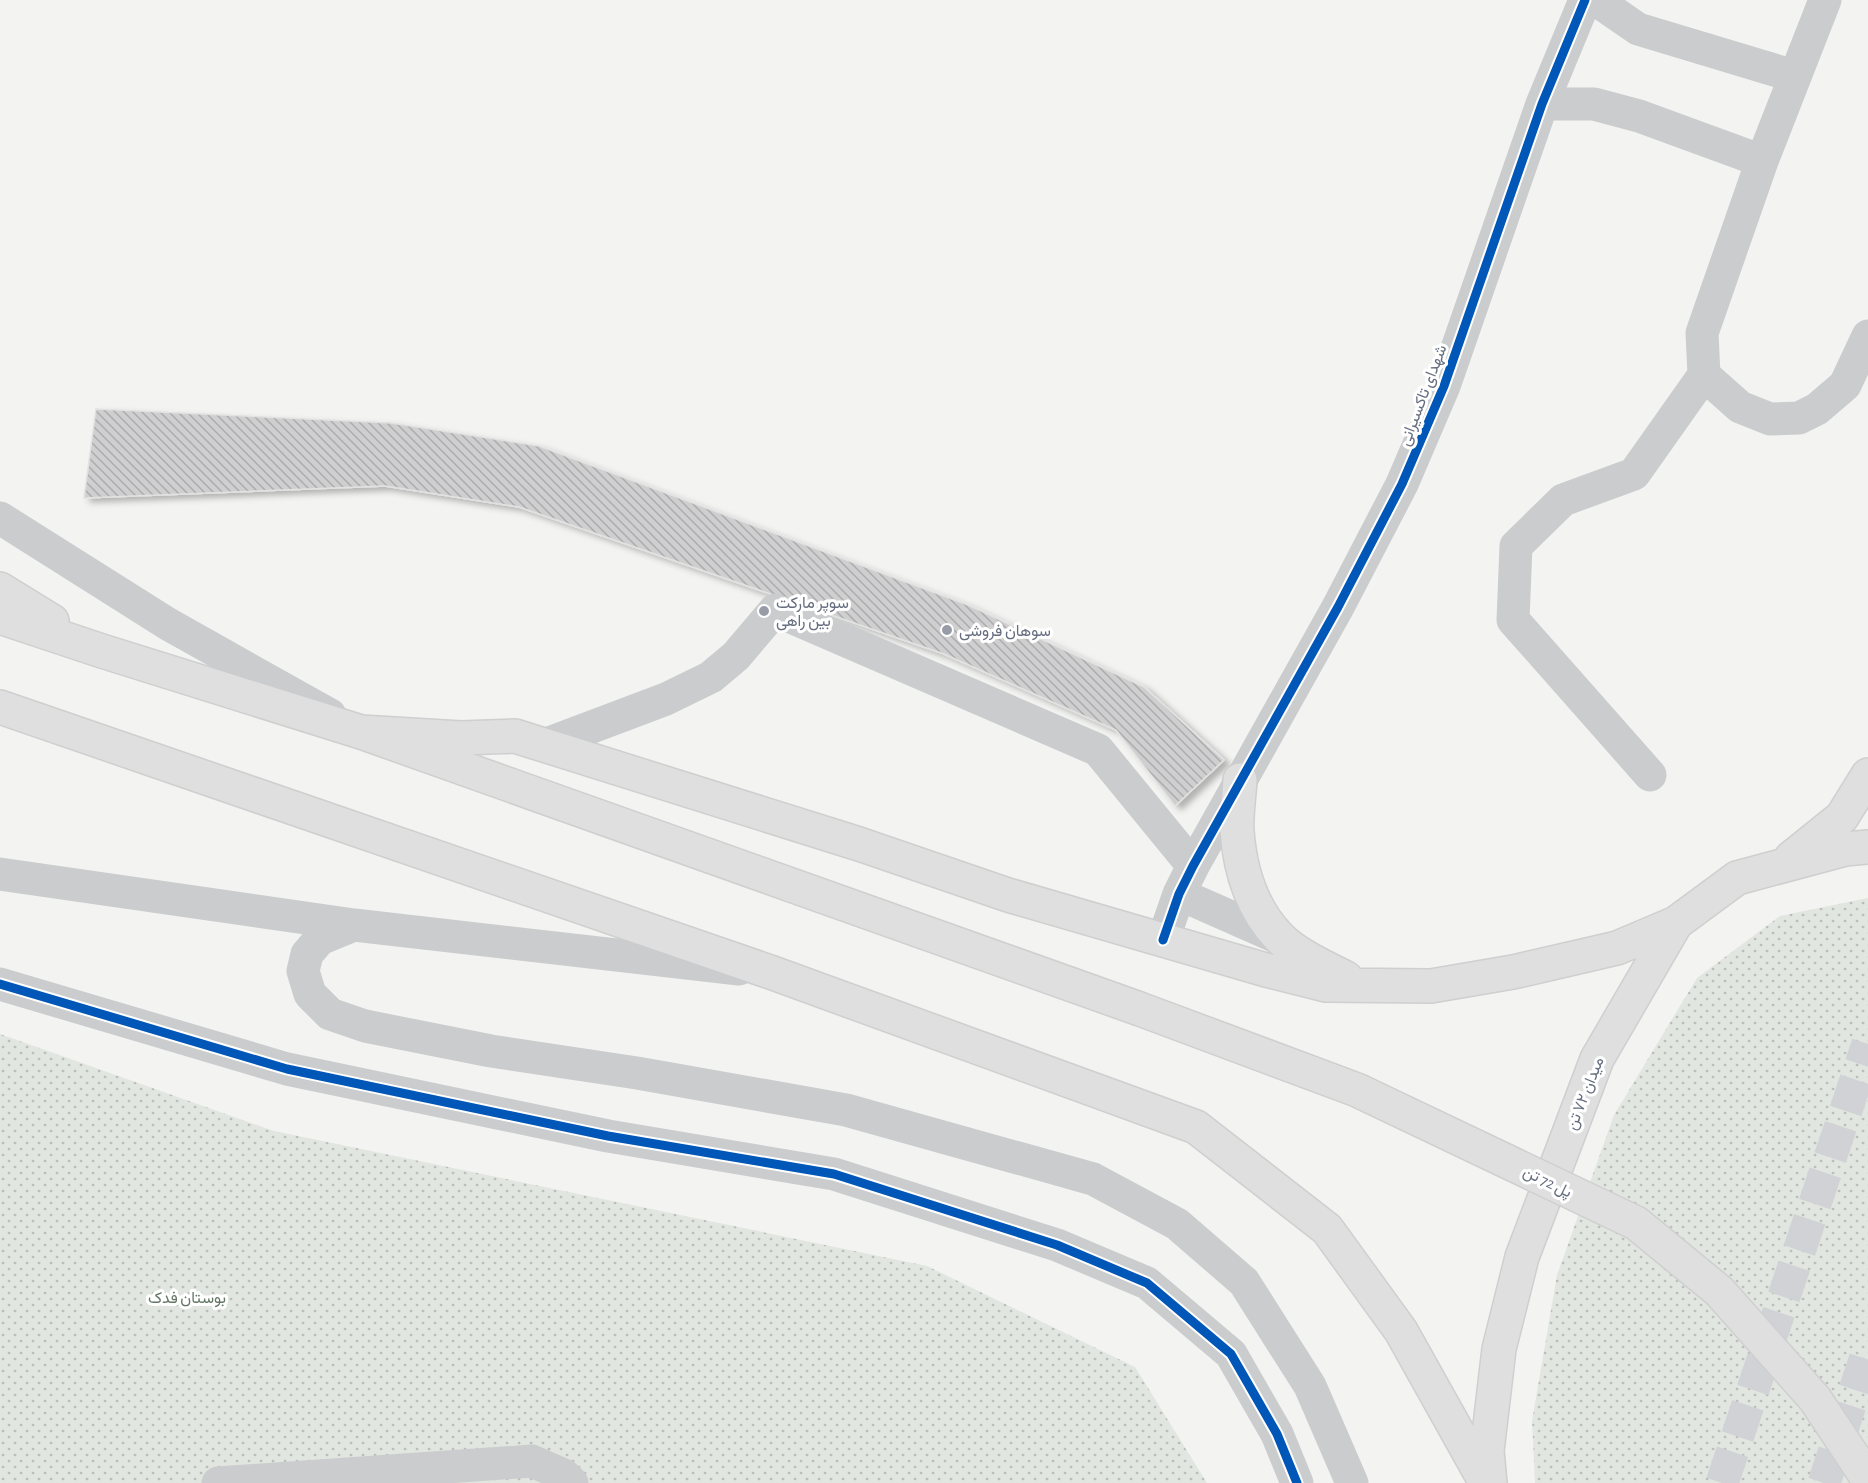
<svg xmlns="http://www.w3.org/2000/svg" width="1868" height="1483" viewBox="0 0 1868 1483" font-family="'Alegreya Sans',Vazirmatn,sans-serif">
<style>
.green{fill:url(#green-dots)}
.building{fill:url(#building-back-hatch);stroke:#e2e2e2;stroke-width:1.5;filter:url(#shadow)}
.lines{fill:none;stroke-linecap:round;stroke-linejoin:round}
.highway-tunnel{stroke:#d0d2d5;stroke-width:33;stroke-dasharray:33 16;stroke-linecap:butt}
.highway-casing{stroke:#cfcfd0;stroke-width:36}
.minor{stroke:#cbcccd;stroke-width:33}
.highway{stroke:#dfdfe0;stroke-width:33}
.highway-bridge-casing{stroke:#cfcfd0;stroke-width:36;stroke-linecap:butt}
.highway-bridge{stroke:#dfdfe0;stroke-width:33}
.cycleway-casing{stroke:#fff;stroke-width:13}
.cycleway{stroke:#0057b8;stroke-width:9}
.poi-dot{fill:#979ca7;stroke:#fff;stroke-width:2}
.labels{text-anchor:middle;stroke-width:6;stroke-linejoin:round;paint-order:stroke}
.street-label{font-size:16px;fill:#656d7f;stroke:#fff}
.poi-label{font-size:16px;fill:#656d7f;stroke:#fff;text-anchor:start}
.park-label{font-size:16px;fill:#647765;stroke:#fff}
</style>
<defs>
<pattern id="green-dots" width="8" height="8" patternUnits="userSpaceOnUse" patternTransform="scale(1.5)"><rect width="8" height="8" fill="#e1e6e0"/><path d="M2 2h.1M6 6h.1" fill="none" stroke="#babfbb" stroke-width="1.8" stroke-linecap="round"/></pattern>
<pattern id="building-back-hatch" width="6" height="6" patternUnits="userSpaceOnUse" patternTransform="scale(1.5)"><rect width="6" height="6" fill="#cfcfd0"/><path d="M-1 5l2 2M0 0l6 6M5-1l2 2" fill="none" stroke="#acacae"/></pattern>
<filter id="shadow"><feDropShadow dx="6" dy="4" stdDeviation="3" flood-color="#0004"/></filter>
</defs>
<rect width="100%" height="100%" fill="#f3f3f2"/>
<path class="green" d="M1868,898v585h-333l-3,-62 25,-146 57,-160 83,-137 83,-62z
M0,1034l274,97 653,135 208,101 72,116h-1207z"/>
<path class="building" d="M96,409l295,14 148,23 429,159 176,82 80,73 -49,46 -59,-76 -172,-76 -425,-147 -134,-21 -301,12z"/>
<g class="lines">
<path class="highway-tunnel" d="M1722,1483l146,-439
M1824,1483l44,-132"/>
<g class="highway-casing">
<path id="highway" d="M0,589l52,32
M0,617l102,34 259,81 776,276
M0,707l773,266 423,154 131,102 74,102 85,152
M361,732l100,6 54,-2 344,108 149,51 258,75 60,15 105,1 82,-14 104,-24 59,-25
M1240,780c-1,17 -4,35 -3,51 3,39 15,78 42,106 16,17 47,31 67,41
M1791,858l51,-41 26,-42
M1490,1483l-3,-32 12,-102 23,-92 75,-198 79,-136 61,-45 108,-29 23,-2"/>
</g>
<path class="minor" d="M1601,0l5,7 32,22 156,47
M1825,0l-63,161 -60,172 2,42 36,32 30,12 29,-1 18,-9 28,-24 23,-49
M1542,104h52l45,12 123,45
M0,518l168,106 162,91
M544,745l122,-46 45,-22 25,-21 39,-46 323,140 95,116
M1650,775l-137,-155 3,-74 47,-46 71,-26 70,-99
M0,874l354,51 385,44
M1179,894l102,45
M354,925l-34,14 -13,15 -4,17 7,23 20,20 35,12 126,25 146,22 209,37 247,69 84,45 67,58 66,104 42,97
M1163,940l16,-46 14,-28 145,-259 64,-123 42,-98 98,-282 43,-104
M0,984l287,85 321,67 226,38 223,71 90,38 84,71 46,80 20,49
M218,1483l314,-22 32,14 8,8"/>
<use href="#highway" class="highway"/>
<g class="highway-bridge-casing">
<path id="highway-bridge" d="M1137,1008l220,82 279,133 83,68 96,108 53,80"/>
</g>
<use href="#highway-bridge" class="highway-bridge"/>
<g class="cycleway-casing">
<path id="cycleway" d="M1163,940l16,-46 14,-28 145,-259 64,-123 42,-98 98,-282 43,-104
M0,984l287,85 321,67 226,38 223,71 90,38 84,71 46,80 20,49"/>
</g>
<use href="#cycleway" class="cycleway"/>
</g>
<g class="poi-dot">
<circle cx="764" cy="611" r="6"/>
<circle cx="947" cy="630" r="6"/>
</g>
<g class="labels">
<g class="street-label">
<text transform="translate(1422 395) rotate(-69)" y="6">شهدای تاکسیرانی</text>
<text transform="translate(1584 1093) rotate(-68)" y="6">میدان ۷۲ تن</text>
<text transform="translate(1548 1181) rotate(26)" y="6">پل 72 تن</text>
</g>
<g class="poi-label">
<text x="776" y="608">سوپر مارکت<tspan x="776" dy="18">بین راهی</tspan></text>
<text x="959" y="636">سوهان فروشی</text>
</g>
<g class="park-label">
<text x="187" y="1303">بوستان فدک</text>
</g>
</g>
</svg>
